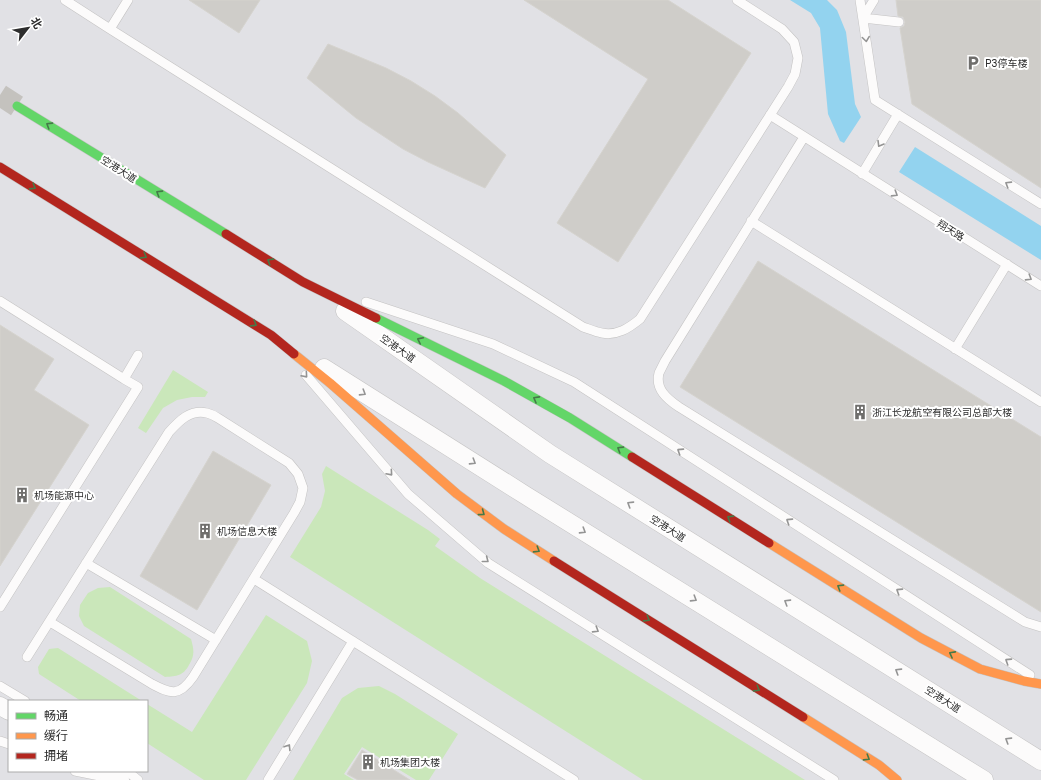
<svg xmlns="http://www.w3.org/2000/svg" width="1041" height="780" viewBox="0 0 1041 780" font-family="'Golos Text','Noto Sans SC',sans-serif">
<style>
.airport{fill:#e1e1e5;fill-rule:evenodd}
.green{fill:#cae7ba}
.water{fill:#93d3ef}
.building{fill:#cfcdc9;stroke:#d5d3ce}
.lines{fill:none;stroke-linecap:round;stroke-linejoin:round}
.secondary-tunnel{stroke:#c4c2be;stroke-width:22;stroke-dasharray:22 11;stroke-linecap:butt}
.lane-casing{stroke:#c4c3c3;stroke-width:10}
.street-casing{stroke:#c4c3c3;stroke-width:19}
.fast-casing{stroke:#c4c3c3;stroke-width:10}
.slow-casing{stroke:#c4c3c3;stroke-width:10}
.jam-casing{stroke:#c4c3c3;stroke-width:10}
.lane{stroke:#fcfbfb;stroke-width:9}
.street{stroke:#fcfbfb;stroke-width:18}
.fast{stroke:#63d668;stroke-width:9}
.slow{stroke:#ff974d;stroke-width:9}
.jam{stroke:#b3261e;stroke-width:9}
.oneway{stroke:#949494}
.oneway2{stroke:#457948}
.labels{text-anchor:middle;stroke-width:4;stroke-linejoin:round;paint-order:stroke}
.poi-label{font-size:10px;fill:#2d2d2d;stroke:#fff;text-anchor:start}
.street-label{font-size:10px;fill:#2d2d2d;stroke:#fff}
</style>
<rect width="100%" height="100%" fill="#eae7e2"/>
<path class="airport" d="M0,0h1041v780h-1041zM9,701h138v70h-138z"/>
<path class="green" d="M173,370l35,22 -3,5h-13l-15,3 -14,8 -17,25 -8,-5z
M326,466l102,64 12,9 -5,7 45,32 325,202h-162l-353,-223 31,-50 4,-16 -3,-17z
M110,587l81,52c3,11 4,16 -2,26 -6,11 -12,11 -24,12l-81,-51 -5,-10 1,-11 8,-12 10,-5z
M266,615l41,26 5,20 -5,22 -61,97h-42l-57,-37v-39l45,28z
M58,648l84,53h-61l-42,-27 -1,-7 11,-18z
M379,686l16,8 63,40 -29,46h-13l-54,-33 -18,27 10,6h-61l49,-82 16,-10z"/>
<path class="water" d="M790,0h37l10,10 9,22 9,72 6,13 -17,26 -4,-2 -12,-27 -8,-86 -9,-15z
M915,147l126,79v34l-142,-88z"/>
<path class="building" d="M189,0h71l-21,33z
M524,0h144l83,53 -133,209 -61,-39 91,-144z
M896,0h145v188l-129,-84 -12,-76 4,-2 1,-4 -2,-5 -5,-1z
M328,44l58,24 25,13 24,15 23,17 48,42 -21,33 -57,-26 -25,-13 -47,-31 -49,-40z
M758,261l283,176v175l-361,-225z
M0,325l54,34 -20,31 55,35 -89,141z
M213,451l58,34 -74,125 -57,-34z
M362,750l48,30h-52l-11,-6z"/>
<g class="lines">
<path class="secondary-tunnel" d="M0,95l17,11"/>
<g class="lane-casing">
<path id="lane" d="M65,0l45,29
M128,0l-18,29 473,298c6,2 13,5 19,6 15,3 27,-5 38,-14l148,-232 7,-13 3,-16 -4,-16 -12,-13 -45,-29
M860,0l15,100 166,104
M874,0l-11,18 36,4
M770,115l271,171
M804,137l-139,224c-2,4 -4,8 -6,12 -4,16 8,26 20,34l346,215 16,5
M862,174l36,-60
M751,221l290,181
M0,301l124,78
M366,302l127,42 81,38 456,293
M955,349l52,-85
M306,375l102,119 80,69 346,217
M86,563l130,77
M254,579l320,201
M0,607l138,-220 -14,-8 14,-24
M27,657l142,-225c10,-11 21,-23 38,-19 4,1 8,3 11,5l71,45 9,11 5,14 -3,14 -6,11 -101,164c-14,20 -22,17 -41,7l-102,-62
M0,686l25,15
M0,741l9,3
M75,771l34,7
M127,771l11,9
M268,780l85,-139"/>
</g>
<g class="street-casing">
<path id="street" d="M345,311l205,143 491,307
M324,368l201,127 459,285
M0,706l9,5
M105,771l15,9"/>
</g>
<g class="fast-casing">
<path id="fast" d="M17,106l209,128
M376,318l128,63 66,37 62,39"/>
</g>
<g class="slow-casing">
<path id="slow" d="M294,354l36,29 127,111 47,35 50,32
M769,543l152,95 59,31 44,12 17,3
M803,717l76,48 18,15"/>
</g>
<g class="jam-casing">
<path id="jam" d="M0,167l271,168 23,19
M226,234l77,48 73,36
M632,457l137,86
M554,561l249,156"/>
</g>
<use href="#lane" class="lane"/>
<use href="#street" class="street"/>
<use href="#fast" class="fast"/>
<use href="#slow" class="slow"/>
<use href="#jam" class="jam"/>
</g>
<defs><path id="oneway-chevron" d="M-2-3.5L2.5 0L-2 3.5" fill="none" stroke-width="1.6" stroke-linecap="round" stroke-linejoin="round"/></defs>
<g class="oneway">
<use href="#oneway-chevron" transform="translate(866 39) rotate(82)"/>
<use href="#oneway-chevron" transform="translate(880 144) rotate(121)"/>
<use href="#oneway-chevron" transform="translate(1008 184) rotate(-148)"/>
<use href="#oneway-chevron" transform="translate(895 194) rotate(32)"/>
<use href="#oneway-chevron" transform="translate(1029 278) rotate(32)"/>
<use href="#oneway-chevron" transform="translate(305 375) rotate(49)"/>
<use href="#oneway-chevron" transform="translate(363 393) rotate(32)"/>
<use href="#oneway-chevron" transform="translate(680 451) rotate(-147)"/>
<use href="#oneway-chevron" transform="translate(473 462) rotate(32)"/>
<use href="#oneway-chevron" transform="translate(390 473) rotate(49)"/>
<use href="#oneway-chevron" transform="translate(630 504) rotate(-148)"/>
<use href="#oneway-chevron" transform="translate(789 521) rotate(-147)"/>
<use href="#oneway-chevron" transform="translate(583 531) rotate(32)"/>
<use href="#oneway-chevron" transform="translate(486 560) rotate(38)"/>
<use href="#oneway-chevron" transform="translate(899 591) rotate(-147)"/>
<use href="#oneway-chevron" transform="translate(694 599) rotate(32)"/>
<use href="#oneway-chevron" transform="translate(787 602) rotate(-148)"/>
<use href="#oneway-chevron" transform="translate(596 630) rotate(32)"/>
<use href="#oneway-chevron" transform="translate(1008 661) rotate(-147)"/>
<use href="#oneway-chevron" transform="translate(898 671) rotate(-148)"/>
<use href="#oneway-chevron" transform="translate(1008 740) rotate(-148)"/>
<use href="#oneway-chevron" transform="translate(288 747) rotate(-58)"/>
</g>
<g class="oneway2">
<use href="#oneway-chevron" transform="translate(49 125) rotate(-148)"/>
<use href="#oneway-chevron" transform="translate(33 187) rotate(32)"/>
<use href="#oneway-chevron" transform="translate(159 193) rotate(-148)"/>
<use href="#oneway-chevron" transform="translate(144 256) rotate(32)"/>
<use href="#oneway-chevron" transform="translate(270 261) rotate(-148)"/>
<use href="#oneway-chevron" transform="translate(254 324) rotate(32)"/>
<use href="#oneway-chevron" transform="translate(420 340) rotate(-154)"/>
<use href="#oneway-chevron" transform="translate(536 399) rotate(-151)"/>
<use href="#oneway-chevron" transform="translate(620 449) rotate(-148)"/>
<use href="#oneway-chevron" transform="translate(482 513) rotate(37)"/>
<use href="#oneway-chevron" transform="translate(730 518) rotate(-148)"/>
<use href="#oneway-chevron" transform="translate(537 550) rotate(32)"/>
<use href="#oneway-chevron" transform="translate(840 587) rotate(-148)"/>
<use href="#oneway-chevron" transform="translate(647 619) rotate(32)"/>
<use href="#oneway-chevron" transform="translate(952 654) rotate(-152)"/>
<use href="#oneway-chevron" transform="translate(757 689) rotate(32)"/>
<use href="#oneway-chevron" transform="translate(867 758) rotate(32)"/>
</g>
<defs>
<g id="parking-bare" transform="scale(1.2)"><path d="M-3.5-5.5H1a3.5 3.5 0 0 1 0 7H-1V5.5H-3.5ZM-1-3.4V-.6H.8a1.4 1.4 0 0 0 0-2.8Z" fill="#6f6e6c" stroke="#fff" stroke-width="2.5" paint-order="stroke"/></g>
<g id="building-bare" transform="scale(1.2)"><path d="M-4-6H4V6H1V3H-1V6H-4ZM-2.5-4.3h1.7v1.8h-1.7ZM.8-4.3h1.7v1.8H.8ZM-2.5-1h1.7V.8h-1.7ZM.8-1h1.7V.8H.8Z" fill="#6f6e6c" stroke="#fff" stroke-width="2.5" paint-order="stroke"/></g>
</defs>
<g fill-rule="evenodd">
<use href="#parking-bare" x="973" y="63"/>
<use href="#building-bare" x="860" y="412"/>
<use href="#building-bare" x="22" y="495"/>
<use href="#building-bare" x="205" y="531"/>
<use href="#building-bare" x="368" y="762"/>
</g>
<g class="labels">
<g class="poi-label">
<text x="985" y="67">P3停车楼</text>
<text x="872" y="416">浙江长龙航空有限公司总部大楼</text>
<text x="34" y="499">机场能源中心</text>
<text x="217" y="535">机场信息大楼</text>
<text x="380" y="766">机场集团大楼</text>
</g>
<g class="street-label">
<text transform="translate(119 169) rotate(32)" y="4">空港大道</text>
<text transform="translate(951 230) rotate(32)" y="4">翔天路</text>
<text transform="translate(398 348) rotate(35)" y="4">空港大道</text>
<text transform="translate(668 528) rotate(32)" y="4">空港大道</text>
<text transform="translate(943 699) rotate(32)" y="4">空港大道</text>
</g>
</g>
<rect x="8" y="700" width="140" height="72" fill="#ffffff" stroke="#ababab"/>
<rect x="16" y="713" width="20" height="6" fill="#63d668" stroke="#ababab"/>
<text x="44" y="720" font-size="12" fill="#2d2d2d">畅通</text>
<rect x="16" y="733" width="20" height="6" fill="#ff974d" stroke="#ababab"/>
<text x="44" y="740" font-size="12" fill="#2d2d2d">缓行</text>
<rect x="16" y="753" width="20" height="6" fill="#b3261e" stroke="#ababab"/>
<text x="44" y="760" font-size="12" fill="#2d2d2d">拥堵</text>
<g transform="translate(28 28) rotate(59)" stroke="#ffffff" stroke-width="3" paint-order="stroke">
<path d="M0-3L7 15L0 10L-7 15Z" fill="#2d2d2d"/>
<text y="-6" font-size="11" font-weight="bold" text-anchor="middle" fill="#2d2d2d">北</text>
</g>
</svg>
